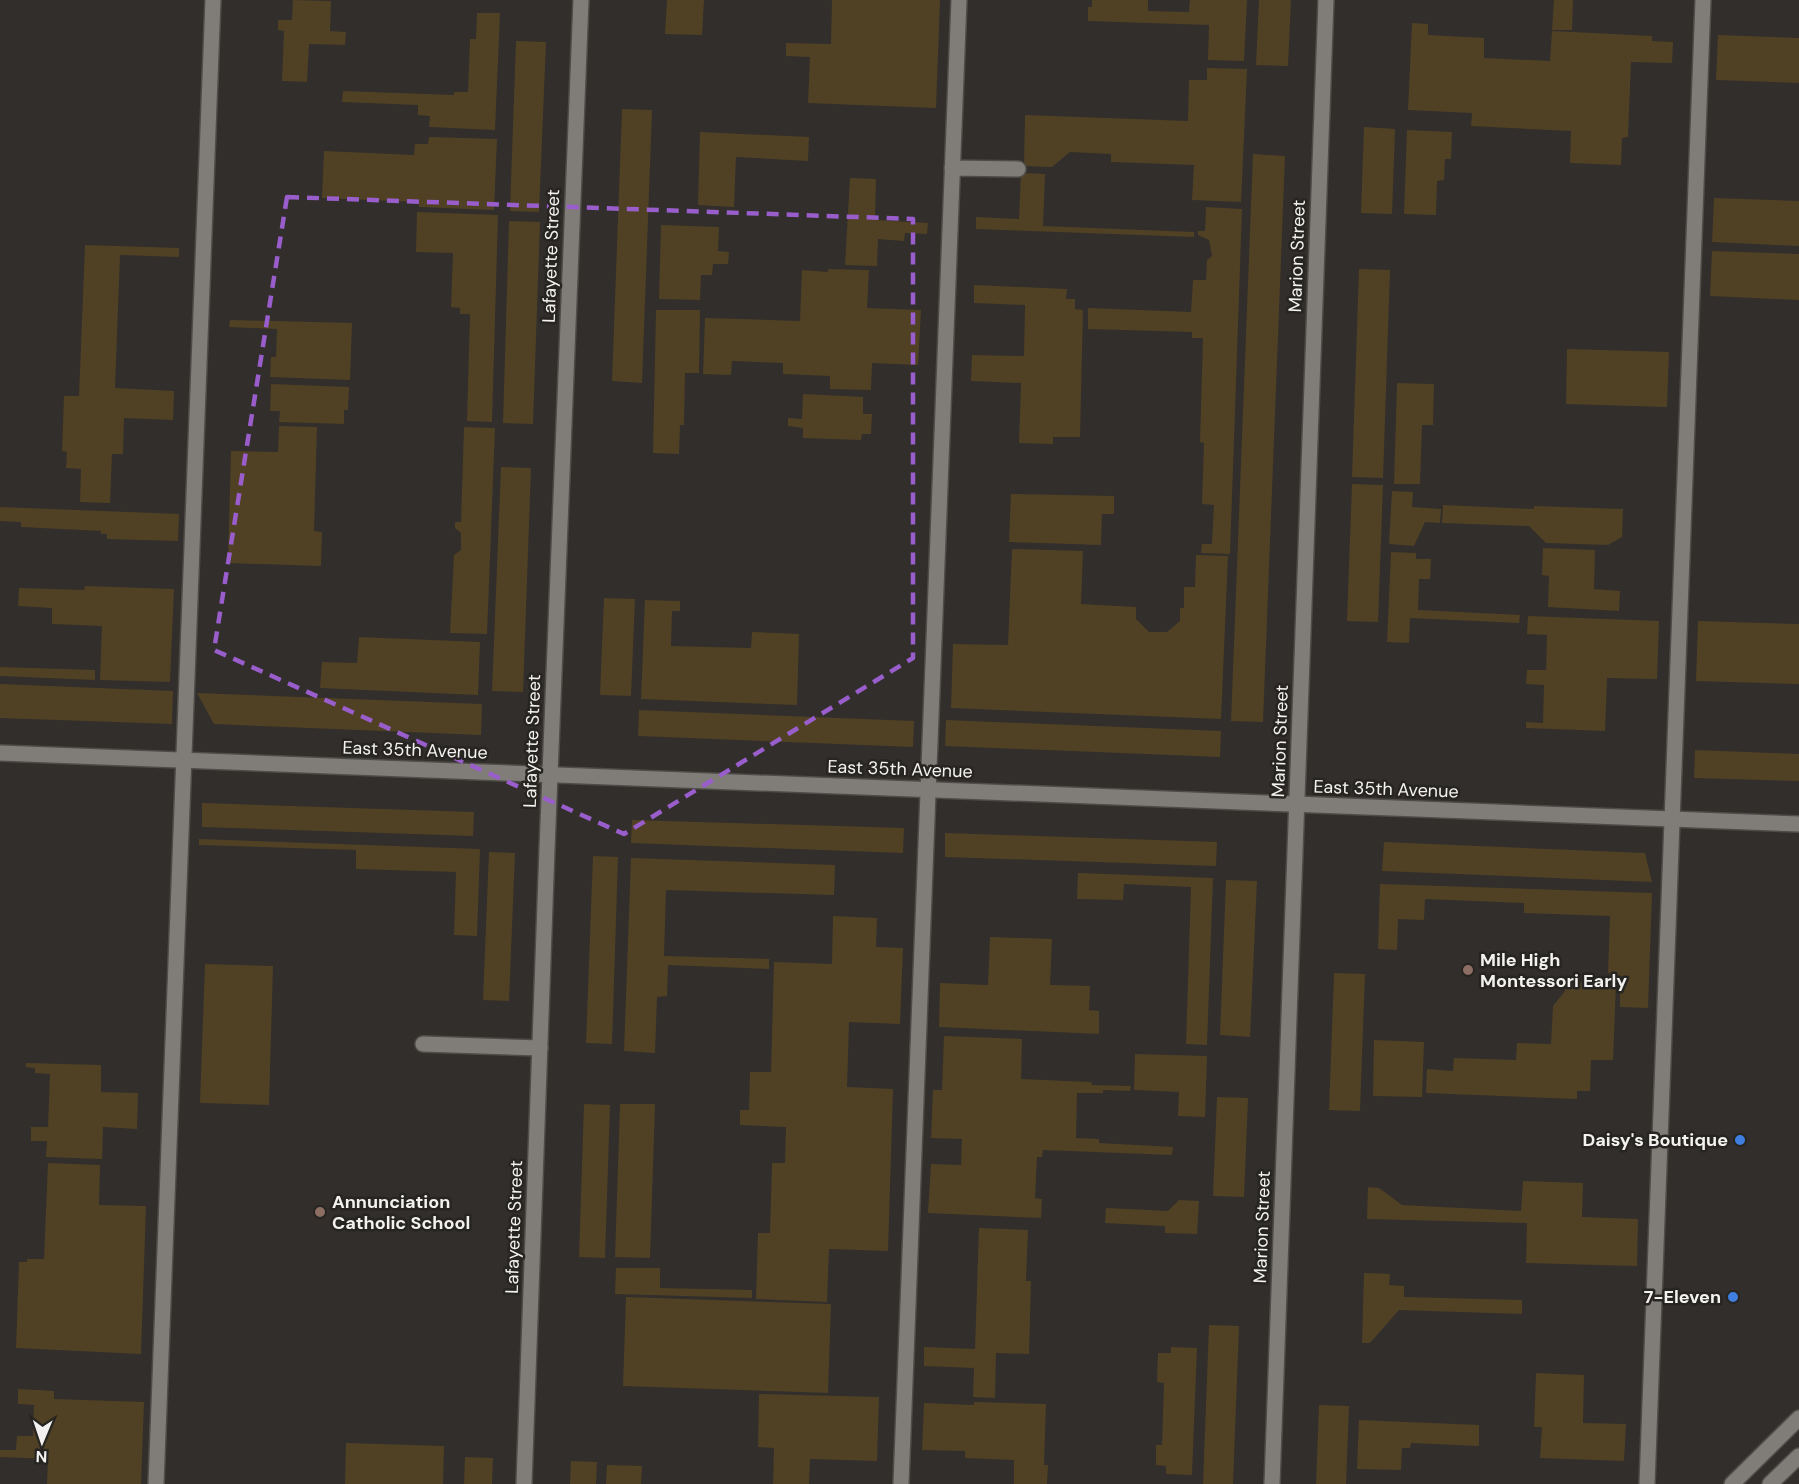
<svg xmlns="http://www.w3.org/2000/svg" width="1799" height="1484" viewBox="0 0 1799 1484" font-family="'DM Sans',sans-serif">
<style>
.green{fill:#504125}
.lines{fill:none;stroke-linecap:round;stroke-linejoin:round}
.lane-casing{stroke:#4e4c48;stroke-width:18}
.street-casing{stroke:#4e4c48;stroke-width:18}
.secondary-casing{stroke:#4e4c48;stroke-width:18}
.lane{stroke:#807d79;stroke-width:15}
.street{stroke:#807d79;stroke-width:15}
.secondary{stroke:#807d79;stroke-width:15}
.marked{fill:none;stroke:#995ecb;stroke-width:4.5;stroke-dasharray:12 8;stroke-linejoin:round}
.education-dot{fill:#8d6e63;stroke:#272521;stroke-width:2}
.shop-dot{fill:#3f7fe0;stroke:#272521;stroke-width:2}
.labels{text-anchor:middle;stroke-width:5;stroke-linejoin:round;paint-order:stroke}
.street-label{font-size:18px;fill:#f4f2f0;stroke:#272521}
.poi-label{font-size:18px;font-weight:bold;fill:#f4f2f0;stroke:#272521;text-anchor:start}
</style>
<rect width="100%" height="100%" fill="#312e2b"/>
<path class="green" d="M293,0l38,1 -1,30 16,1 -1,13 -36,-1 -2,38 -25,-1 2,-50 -6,-1v-10h14z
M667,0h37l-2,35 -37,-1z
M832,0h108l-4,108 -128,-5 2,-46 -24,-1v-13l45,1z
M1092,0h56v11l41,1 1,-12h57l-3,61 -36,-1 1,-35 -121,-4v-14h4z
M1259,0h32l-3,66 -32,-1z
M1554,0h19l-1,30h-20z
M477,13h23l-5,117 -66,-3 1,-11 -12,-1v-10l-76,-3 1,-11 111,4v-3h14l2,-53h6z
M1412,23l16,1v11l56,3v20l66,3 2,-30 100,5v5l21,1 -1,21 -41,-1 -3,75 -6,1 -1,27 -51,-2 1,-32 -100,-5 1,-13 -64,-3z
M1718,35l81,3v45l-83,-3z
M516,41l30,1 -7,170 -29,-1z
M1207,68l40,1 -6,133 -49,-2 2,-35 -83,-3v-8l-41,-2 -18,15 -28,-1 1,-51 163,6 1,-41h18z
M622,109l30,1 -10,273 -30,-2z
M1364,127l31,2 -3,85 -31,-1z
M1407,130l45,2 -1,27h-6l-1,21 -7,1 -1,34 -32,-1z
M700,132l109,5 -1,24 -72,-4 -2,50 -36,-2z
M429,137l68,2 -3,71 -75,-3 -1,-5 -96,-4 2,-47 90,4 1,-11h13z
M1253,154l32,2 -22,566 -32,-1z
M1021,173l24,1 -2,52 151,6v5l-218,-8v-12l43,2z
M850,178l26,1 -1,41 53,3 -1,11 -22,-1 -1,8 -26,-2 -1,27 -32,-1z
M1714,198l85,3v45l-87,-4z
M1206,207l36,2 -12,345 -29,-1 1,-9h10l2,-39 -12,-1 2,-61 -4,-1 3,-104h-11v-6l-104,-3v-21l103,4 2,-32h13l1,-20 5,-4 -3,-16 -11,-5v-4h7z
M417,212l81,3 -6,207 -25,-1 3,-107h-10v-6l-9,-1 2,-54 -37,-1z
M509,221l31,1 -7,202 -30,-1z
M661,225l58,2 -1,24 11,1 -1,12h-15l-1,11h-11l-1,25 -41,-1z
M85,245l94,3v9l-59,-2 -5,133 59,3 -1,29 -49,-2 -1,36h-11l-2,49 -30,-1 1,-33 -15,-1 1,-16 -5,-1 2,-55h15z
M1712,251l87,3v46l-89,-4z
M828,269l41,1 -2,38 54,2 -3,55 -46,-2 -1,27 -41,-1v-13l-47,-2v-11l-51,-2 -1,14 -28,-1 2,-56 95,3 2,-51 26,2z
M1359,269l31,1 -7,208 -31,-1z
M974,285l93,4 -1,10h9v10l8,1 -3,127h-27v7l-34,-1 2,-60 -50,-2 1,-26 52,1 1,-51 -51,-2z
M656,310h44l-1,63h-14l-1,52h-4l-1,29 -26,-1z
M230,320l122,3 -2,57 -80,-3 1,-20h5l1,-28 -48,-2z
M1567,349l102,3 -2,55 -101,-3z
M1397,383l37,1 -1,41h-11l-2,59h-26z
M271,384l78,3 -1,23h-4v14l-65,-2 1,-11h-10z
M803,394l60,3v17h9l-1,20h-9l-1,6 -58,-2v-10l-15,-2v-8l14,1z
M279,426l38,1 -3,104 8,1 -1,34 -93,-3 3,-112 47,1z
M464,427l31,1 -8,206 -37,-1 4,-78 7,-5v-17l-6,-5v-6h6z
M501,467l30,1 -8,224 -31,-1z
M1352,484l31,1 -5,137 -31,-1z
M1392,491l21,1 -1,15 29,2 -1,14 -15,-1 -11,24 -25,-2z
M1011,494l103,2v18h-12l-1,31 -92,-3z
M1443,505l91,4v-3l89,3 -1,28 -14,8 -62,-2 -17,-17 -87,-3z
M0,507l179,7 -1,27 -71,-2v-5h-6v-3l-80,-4v-5l-21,-1z
M1543,548l52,2 -1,39 26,2 -1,20 -71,-4 1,-31 -7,-1z
M1012,549l71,2 -2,53 55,3v12l13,13h18l13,-11v-13h4v-21h11l1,-32 32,1 -7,163 -270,-11 2,-64 55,1z
M1391,552l25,1v6h15l-1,20h-11l-1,31 102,5 -1,8 -109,-5 -1,25 -22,-1z
M85,586l89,3 -4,93 -70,-2 2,-54 -50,-2v-16l-34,-2 1,-18 65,2z
M604,598l31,1 -4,97 -31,-1z
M645,600l35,1v10h-8l-1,35 80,2 1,-16 47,2 -2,71 -156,-6z
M1528,616l131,5 -2,58 -50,-1 -2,53 -79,-3v-6l17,1 1,-38 -18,-1 1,-14h19l1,-35 -20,-1z
M1698,621l101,3v60l-103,-3z
M359,637l121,5 -2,53 -158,-7 2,-26 35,1z
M0,667l95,3v10l-95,-4z
M0,684l173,7 -1,33 -172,-6z
M197,693l285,11 -1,31 -267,-11z
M639,710l275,11 -1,26 -275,-11z
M946,720l275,11 -1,26 -275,-11z
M1695,750l104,4v27l-105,-3z
M202,803l272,9 -1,24 -271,-9z
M632,820l272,8 -1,25 -272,-10z
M945,833l272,9 -1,24 -271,-9z
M199,839l281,10 -3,87 -23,-1 2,-63 -100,-3v-19l-157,-5z
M1384,842l261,11 7,29 -270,-11z
M489,852l26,1 -6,148 -26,-1z
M593,856l25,1 -6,187 -26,-1z
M631,858l204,7 -1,30 -168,-5 -2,66 105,3v10l-101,-4 -1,31 -10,1 -2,56 -31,-2z
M1078,873l135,5 -6,167 -21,-1 5,-157 -67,-3 -1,16 -46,-1z
M1226,880l31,1 -7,156 -30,-2z
M1380,884l272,9 -4,115 -28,-1v-20l-12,-15 2,-56 -86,-3v-10l-99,-4 -1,21 -26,-1 -1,31 -19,-1z
M833,916l44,2 -1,29 27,1 -3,76 -51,-2 -2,65 46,2 -5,162 -59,-2 -2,53 -71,-3 2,-66h12l2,-70h13l1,-36 -46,-2v-15h9l1,-38h21l3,-110 58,2z
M990,937l62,2 -2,46 40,1 -1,24 10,1v23l-160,-7 1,-44 48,2z
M205,964l68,2 -4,139 -69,-2z
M1334,973l31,1 -5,137 -31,-1z
M1566,982l50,1 -3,77h-22l-1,31h-13v8l-151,-6 1,-24 26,2 1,-13 62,2 1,-17 34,1 2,-38 12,-15z
M944,1036l78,3 -1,40 70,3 1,3 39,1 -1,5 -27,-1v3h-26l-1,45 23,1v4l74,4 -1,8 -129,-5 -1,7h-5l-2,41 7,1 -1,19 -113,-5 3,-49 30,1 1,-26 -31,-1 2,-48h9z
M1374,1040l50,2 -2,55 -49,-1z
M1135,1054l72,2 -2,61 -27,-1 1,-24 -45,-2z
M26,1063l75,2v27l37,1 -1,36 -34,-2 -1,32 -56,-2 1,-16h-16v-14h17l2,-53 -15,-1v-5l-9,-1z
M1217,1097l31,1 -4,99 -31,-1z
M584,1104l26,1 -5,153 -26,-1z
M620,1104h35l-5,154 -35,-1z
M48,1163l52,2 -1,40 47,1 -5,148 -125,-6 3,-86h8v-3h17z
M1523,1181l60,2 -1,34 56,2 -1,47 -111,-3 1,-40 -160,-4 1,-32 11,1 23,17 119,6z
M1179,1200l20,1 -2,33 -32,-1v-7l-60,-3 1,-15 62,3z
M979,1228l49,2 -2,51h5l-2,73 -33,-1 -1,45 -22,-1 1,-29 -50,-2v-19l51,2z
M616,1268h44v20l92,2v8l-137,-4z
M1364,1273l26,1 -1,11 15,1v11l118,3v14l-123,-4 -29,33h-8z
M626,1297l205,7 -3,89 -205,-7z
M1209,1325l30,1 -6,158h-30z
M1171,1347l26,1 -5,127 -26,-1v-8l-10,-1v-20h6l2,-62 -7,-1 1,-29h13z
M1536,1373l48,2 -1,48 43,1 -2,37 -84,-3 2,-31h-8z
M18,1389l36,2v8l90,3 -3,82h-94l1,-25 -48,-2v-7h16l1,-14h16l1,-31 -16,-1z
M759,1394l120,3 -2,64 -67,-2 -1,25h-36l1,-36 -16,-1z
M974,1402l72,2 -2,61h4l-1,19h-33v-24l-49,-2v-7l-43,-1 2,-47 50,2z
M1319,1405l30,1 -3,78h-30z
M1359,1420l120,5v21l-68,-3 -1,5h-8l-1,22 -44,-1z
M346,1443l98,3 -1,38h-98z
M465,1457l28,1 -1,26h-28z
M571,1461l26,1 -1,22h-26z
M607,1465l35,1 -1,18h-35z"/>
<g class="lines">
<g class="lane-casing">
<path id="lane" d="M952,168l66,1
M423,1044l117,4
M156,1484l57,-1484
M901,1484l58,-1484
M1647,1484l56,-1484
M1732,1484l67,-66
M1770,1484l29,-28"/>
</g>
<g class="street-casing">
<path id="street" d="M0,753l1799,71
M524,1484l23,-635 34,-849"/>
</g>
<g class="secondary-casing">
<path id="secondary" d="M1272,1484l54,-1484"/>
</g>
<use href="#lane" class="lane"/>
<use href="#street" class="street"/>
<use href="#secondary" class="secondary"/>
</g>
<path class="marked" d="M287,197l626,22v439l-289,176 -410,-184z"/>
<g class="education-dot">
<circle cx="1468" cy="970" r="6"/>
<circle cx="320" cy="1212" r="6"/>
</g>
<g class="shop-dot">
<circle cx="1740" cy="1140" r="6"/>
<circle cx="1733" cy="1297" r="6"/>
</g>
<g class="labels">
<g class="street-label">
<text transform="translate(551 256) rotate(-88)" y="6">Lafayette Street</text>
<text transform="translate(1297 256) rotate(-88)" y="6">Marion Street</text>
<text transform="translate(532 741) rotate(-88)" y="6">Lafayette Street</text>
<text transform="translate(1280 741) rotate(-88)" y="6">Marion Street</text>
<text transform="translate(415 750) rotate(2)" y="6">East 35th Avenue</text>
<text transform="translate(900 769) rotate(2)" y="6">East 35th Avenue</text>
<text transform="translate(1386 789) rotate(2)" y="6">East 35th Avenue</text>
<text transform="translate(514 1227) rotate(-88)" y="6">Lafayette Street</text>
<text transform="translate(1262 1227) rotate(-88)" y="6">Marion Street</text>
</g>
<g class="poi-label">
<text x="1480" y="966">Mile High<tspan x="1480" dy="21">Montessori Early</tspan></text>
<text x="1728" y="1146" text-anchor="end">Daisy's Boutique</text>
<text x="332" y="1208">Annunciation<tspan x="332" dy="21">Catholic School</tspan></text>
<text x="1721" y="1303" text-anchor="end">7-Eleven</text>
</g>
</g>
<g transform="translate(42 1442) rotate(182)" stroke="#272521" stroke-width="4.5" paint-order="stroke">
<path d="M0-4.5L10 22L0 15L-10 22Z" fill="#f4f2f0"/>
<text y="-9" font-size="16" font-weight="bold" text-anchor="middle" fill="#f4f2f0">N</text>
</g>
</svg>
